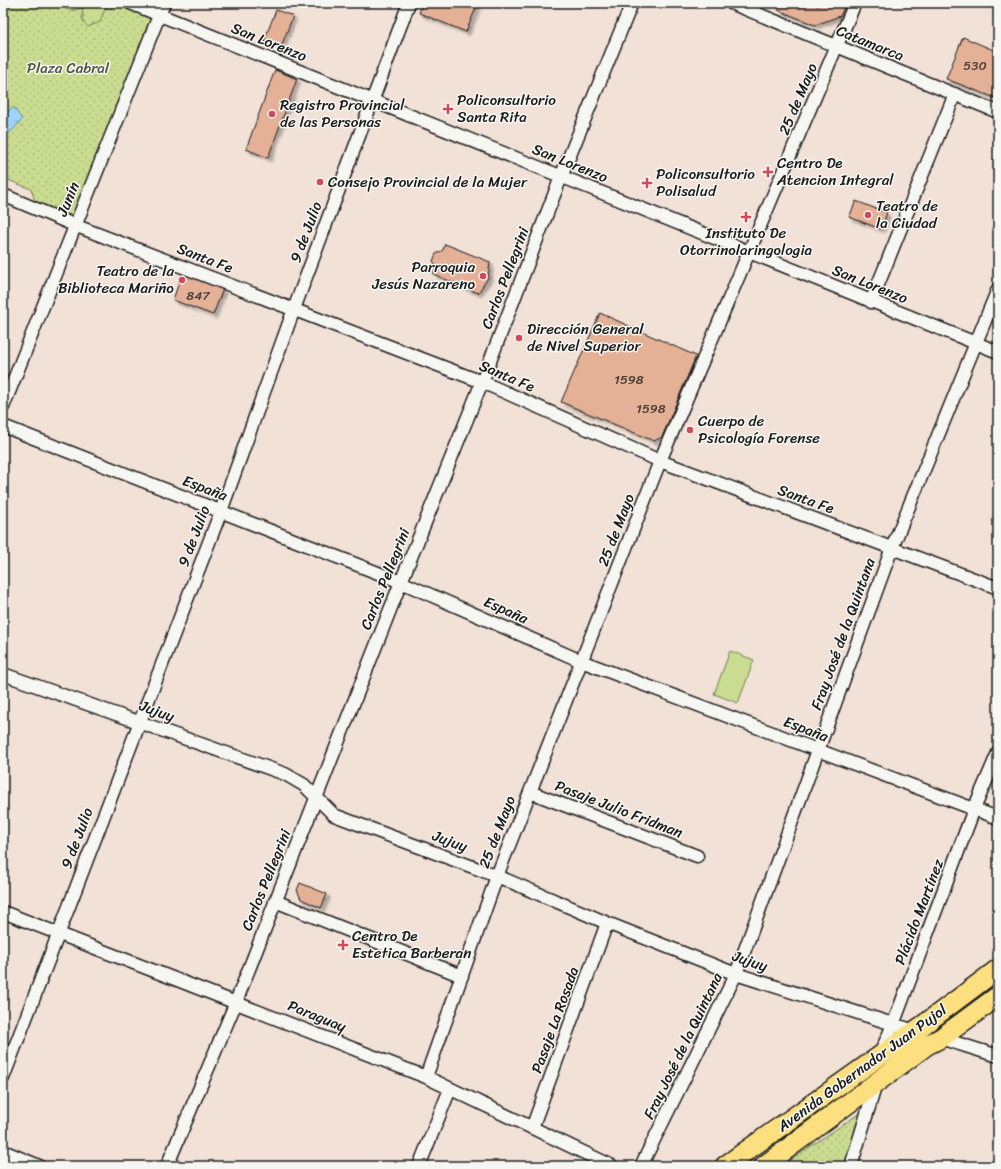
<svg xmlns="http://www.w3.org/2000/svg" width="1001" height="1169" viewBox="0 0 1001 1169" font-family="Sriracha,sans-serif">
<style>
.grass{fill:url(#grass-dots);stroke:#727c56}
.forest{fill:url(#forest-firs);stroke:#727c56}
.garden{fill:#c9dc90;stroke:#727c56}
.water{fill:url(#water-ripples);stroke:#6b8aa3}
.building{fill:#e4b197;stroke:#1c1c1c;filter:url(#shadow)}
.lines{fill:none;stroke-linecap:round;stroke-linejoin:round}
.street-casing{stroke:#1c1c1c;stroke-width:15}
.primary-casing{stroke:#1c1c1c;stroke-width:22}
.street{stroke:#f6f6f2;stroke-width:12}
.primary{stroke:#fce080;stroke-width:19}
.poi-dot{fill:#d1495b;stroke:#f6f6f2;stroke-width:1.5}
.labels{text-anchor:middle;stroke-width:3;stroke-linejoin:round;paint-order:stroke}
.number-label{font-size:13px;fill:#4e413b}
.street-label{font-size:15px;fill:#1c1c1c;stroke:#f6f6f2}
.park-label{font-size:15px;fill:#50563f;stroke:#f6f6f2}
.poi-label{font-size:15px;fill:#1c1c1c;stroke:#f6f6f2;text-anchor:start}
</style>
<defs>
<pattern id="grass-dots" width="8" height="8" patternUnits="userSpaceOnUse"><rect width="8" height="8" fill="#c9dc90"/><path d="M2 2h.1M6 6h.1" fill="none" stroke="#acbc7c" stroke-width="1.8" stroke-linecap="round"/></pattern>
<pattern id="forest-firs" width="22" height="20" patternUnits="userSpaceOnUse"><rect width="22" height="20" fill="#c9dc90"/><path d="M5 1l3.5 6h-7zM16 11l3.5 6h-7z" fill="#acbc7c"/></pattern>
<pattern id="water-ripples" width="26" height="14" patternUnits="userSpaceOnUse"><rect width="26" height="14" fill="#9fd4fd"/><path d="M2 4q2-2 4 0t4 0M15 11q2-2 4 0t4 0" fill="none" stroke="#88b5d8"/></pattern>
<filter id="shadow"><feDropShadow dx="3.5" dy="3.5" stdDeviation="1" flood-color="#0004"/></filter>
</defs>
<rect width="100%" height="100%" fill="#f1e1d7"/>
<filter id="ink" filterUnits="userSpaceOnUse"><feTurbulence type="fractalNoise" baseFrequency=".025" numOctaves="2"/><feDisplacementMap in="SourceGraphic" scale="8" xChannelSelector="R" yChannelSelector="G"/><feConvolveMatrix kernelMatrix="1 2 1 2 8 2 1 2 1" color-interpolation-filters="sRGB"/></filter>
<g filter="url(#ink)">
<path class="grass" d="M3,3h92l16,6 3,-6h2l41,17 -80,198 -42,-17 -4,-12 -28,-11z
M863,1111l-17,55h-64z"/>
<path class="forest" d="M62,3h22l-1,5 3,-5h19l1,3 -6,16 -12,5c-7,-6 -6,-10 -5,-19l-13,3 -7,-5z"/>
<path class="garden" d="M730,651l24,9 -16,43 -24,-9z"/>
<path class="water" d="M14,107l8,13 -17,18 -2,-3v-20z"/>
<path class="building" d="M423,3h55l-12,29 -47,-19z
M781,3h30l7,3 4,-3h24l-6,13 -25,9 -37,-15z
M276,10l17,6 -12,31 -17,-6z
M963,37l35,15v47l-52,-20z
M275,70l22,9 -29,79 -22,-9z
M856,201l31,12 -6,16 -32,-12z
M445,244l45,18 -2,16 -10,15 -45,-19 3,-8 -3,-5 3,-7 7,-4z
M182,273l41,16 -10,26 -40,-15z
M600,313l96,43 -34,81 -8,4 -93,-39z
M300,883l27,11 -6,14 -20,-9 -4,-9z"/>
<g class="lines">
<g class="street-casing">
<path id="street" d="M130,3l868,349
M731,3l267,109
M3,195l71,30 408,157 178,79 338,127
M871,302l84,-208
M3,407l161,-404
M3,426l398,156 180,79 417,157
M3,674l282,100 19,11 30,30 163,61 110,47 129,51 182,58
M530,792l167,64
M275,901l187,75
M3,912l423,165 186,89
M937,1037l61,19
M880,1054l13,-29 81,-216 24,-56
M426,1077l71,-201 163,-415 195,-458
M3,1078l218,-567 73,-202 115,-306
M532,1128l75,-205
M3,1151l36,15
M167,1166l69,-164 165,-420 81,-200 79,-205 71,-174
M419,1166l31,-77
M641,1166l95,-192 156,-426 106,-259
M851,1166l25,-82"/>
</g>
<g class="primary-casing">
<path id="primary" d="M725,1166l197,-140 76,-57
M764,1166l163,-121 14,-7 57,-42"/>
</g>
<use href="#street" class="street"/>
<use href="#primary" class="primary"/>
</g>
</g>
<g class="poi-dot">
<path d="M446 103h4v4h4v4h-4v4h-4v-4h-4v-4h4z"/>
<circle cx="272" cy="114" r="4"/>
<path d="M766 166h4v4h4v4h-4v4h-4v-4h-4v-4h4z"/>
<circle cx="320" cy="182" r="4"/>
<path d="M645 177h4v4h4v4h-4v4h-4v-4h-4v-4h4z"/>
<circle cx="868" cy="215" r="4"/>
<path d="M744 211h4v4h4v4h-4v4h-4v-4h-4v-4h4z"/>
<circle cx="483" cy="276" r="4"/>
<circle cx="182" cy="280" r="4"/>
<circle cx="519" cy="338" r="4"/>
<circle cx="690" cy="430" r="4"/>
<path d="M341 939h4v4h4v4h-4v4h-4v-4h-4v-4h4z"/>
</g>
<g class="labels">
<g class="number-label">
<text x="975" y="70">530</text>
<text x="198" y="300">847</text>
<text x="629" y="384">1598</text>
<text x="651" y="413">1598</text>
</g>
<g class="street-label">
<text transform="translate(269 42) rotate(22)" y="5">San Lorenzo</text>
<text transform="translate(870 43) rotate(22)" y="5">Catamarca</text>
<text transform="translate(798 99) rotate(-67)" y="5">25 de Mayo</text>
<text transform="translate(570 163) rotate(22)" y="5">San Lorenzo</text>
<text transform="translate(68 199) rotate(-67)" y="5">Junín</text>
<text transform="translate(306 232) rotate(-69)" y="5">9 de Julio</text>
<text transform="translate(205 258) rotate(21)" y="5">Santa Fe</text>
<text transform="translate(505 278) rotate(-69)" y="5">Carlos Pellegrini</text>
<text transform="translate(870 284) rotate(22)" y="5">San Lorenzo</text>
<text transform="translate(507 376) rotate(23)" y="5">Santa Fe</text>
<text transform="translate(205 488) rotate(21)" y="5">España</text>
<text transform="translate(806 499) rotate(20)" y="5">Santa Fe</text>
<text transform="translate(616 530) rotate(-69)" y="5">25 de Mayo</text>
<text transform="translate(194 536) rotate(-69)" y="5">9 de Julio</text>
<text transform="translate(385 579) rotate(-68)" y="5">Carlos Pellegrini</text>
<text transform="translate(506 610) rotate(24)" y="5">España</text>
<text transform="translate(843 634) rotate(-70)" y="5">Fray José de la Quintana</text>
<text transform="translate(157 711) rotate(20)" y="5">Jujuy</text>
<text transform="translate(806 729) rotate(21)" y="5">España</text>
<text transform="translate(619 809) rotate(21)" y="5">Pasaje Julio Fridman</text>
<text transform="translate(497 832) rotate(-69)" y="5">25 de Mayo</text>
<text transform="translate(77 838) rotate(-69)" y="5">9 de Julio</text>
<text transform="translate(450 841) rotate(20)" y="5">Jujuy</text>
<text transform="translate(266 880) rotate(-68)" y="5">Carlos Pellegrini</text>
<text transform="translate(919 912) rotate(-69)" y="5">Plácido Martínez</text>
<text transform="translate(750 961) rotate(19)" y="5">Jujuy</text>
<text transform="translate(317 1016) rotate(22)" y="5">Paraguay</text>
<text transform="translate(555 1020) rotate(-70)" y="5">Pasaje La Rosada</text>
<text transform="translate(683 1046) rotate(-64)" y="5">Fray José de la Quintana</text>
<text transform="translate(862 1068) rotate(-36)" y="5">Avenida Gobernador Juan Pujol</text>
</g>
<g class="park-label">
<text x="68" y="73">Plaza Cabral</text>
</g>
<g class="poi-label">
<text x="457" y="105">Policonsultorio<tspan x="457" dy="17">Santa Rita</tspan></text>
<text x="280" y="110">Registro Provincial<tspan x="280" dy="17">de las Personas</tspan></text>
<text x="777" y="168">Centro De<tspan x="777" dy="17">Atencion Integral</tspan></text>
<text x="656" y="179">Policonsultorio<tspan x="656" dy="17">Polisalud</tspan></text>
<text x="328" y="187">Consejo Provincial de la Mujer</text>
<text x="876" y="211">Teatro de<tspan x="876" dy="17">la Ciudad</tspan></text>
<text x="746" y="238" text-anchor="middle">Instituto De<tspan x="746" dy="17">Otorrinolaringologia</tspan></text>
<text x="475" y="272" text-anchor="end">Parroquia<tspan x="475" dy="17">Jesús Nazareno</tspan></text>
<text x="174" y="276" text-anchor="end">Teatro de la<tspan x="174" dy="17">Biblioteca Mariño</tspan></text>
<text x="527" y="334">Dirección General<tspan x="527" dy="17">de Nivel Superior</tspan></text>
<text x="698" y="426">Cuerpo de<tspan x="698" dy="17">Psicología Forense</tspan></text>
<text x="352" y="941">Centro De<tspan x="352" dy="17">Estetica Barberan</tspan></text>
</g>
</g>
<rect width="1001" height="1169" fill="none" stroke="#f6f6f2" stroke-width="16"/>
<rect x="8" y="8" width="985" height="1153" fill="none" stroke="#1c1c1c" stroke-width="1.5" filter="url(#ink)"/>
</svg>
